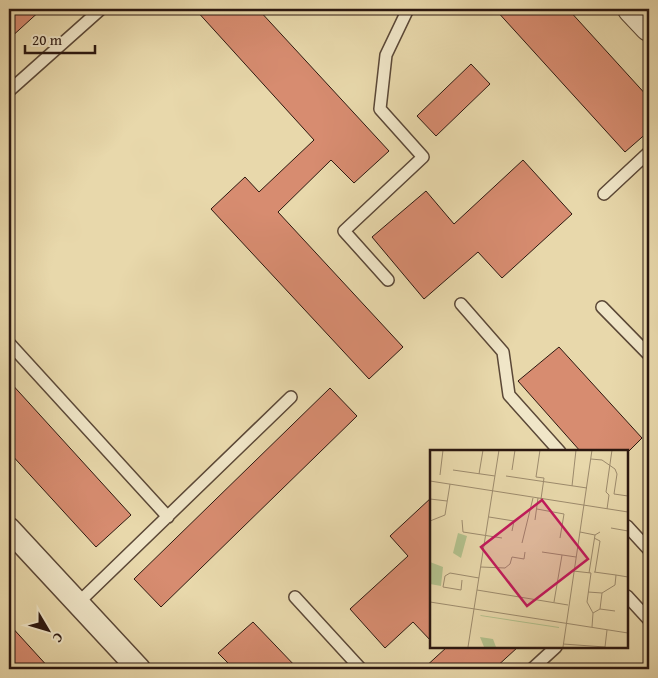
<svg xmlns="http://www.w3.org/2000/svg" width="658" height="678" viewBox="0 0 658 678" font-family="'Gentium Book Plus',serif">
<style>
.building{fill:#d78c70;stroke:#2c1810}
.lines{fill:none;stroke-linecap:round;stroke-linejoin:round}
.service-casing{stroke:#5b4837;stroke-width:14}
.minor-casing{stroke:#5b4837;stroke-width:25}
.tertiary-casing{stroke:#5b4837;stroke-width:30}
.service{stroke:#f0e6c8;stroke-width:11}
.minor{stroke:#f0e6c8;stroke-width:22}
.tertiary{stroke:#f0e6c8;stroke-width:28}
.inset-road{fill:none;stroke:#9d8b6d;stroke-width:1}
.view{fill:#c2185b;fill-opacity:0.15;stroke:#c2185b;stroke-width:2.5}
.inset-edge{fill:none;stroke:#2c1810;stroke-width:2.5}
</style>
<rect width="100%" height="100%" fill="#e8d8ab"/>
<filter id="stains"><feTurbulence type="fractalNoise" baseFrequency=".004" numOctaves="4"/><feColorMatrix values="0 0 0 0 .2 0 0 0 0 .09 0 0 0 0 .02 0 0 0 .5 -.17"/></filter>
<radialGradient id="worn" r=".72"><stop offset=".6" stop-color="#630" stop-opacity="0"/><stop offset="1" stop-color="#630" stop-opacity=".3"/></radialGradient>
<path class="building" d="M9,9h33l-33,30z
M195,9h63l131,142 -35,32 -23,-23 -53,52 125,135 -34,32 -158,-170 34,-32 14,15 55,-52z
M495,9h73l81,89v33l-24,21z
M471,64l19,20 -54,52 -19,-20z
M523,160l49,54 -70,64 -24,-26 -54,47 -52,-62 54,-46 28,33z
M559,347l83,91 -14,14h-47l-63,-71z
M9,381l122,134 -35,32 -87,-95z
M330,388l27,28 -196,191 -27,-28z
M432,497v145l-19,-20 -28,26 -35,-39 58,-53 -18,-20z
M253,622l45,47h-64l-16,-16z
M9,624l41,45h-41z
M447,647h71l-24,22h-71z"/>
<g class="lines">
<g class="service-casing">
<path id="service" d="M9,91l92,-82
M604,194l45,-42
M388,280l-44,-49 79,-74 -43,-48 6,-54 22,-46
M461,304l42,48 6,43 51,57
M602,307l47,48
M9,343l159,174
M627,526l22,24
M627,596l22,24
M295,597l66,72
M78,603l213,-206
M532,669l24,-22"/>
</g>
<g class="minor-casing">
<path id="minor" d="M9,529l130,140"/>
</g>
<g class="tertiary-casing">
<path id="tertiary" d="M632,9l17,18"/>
</g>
<use href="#service" class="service"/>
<use href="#minor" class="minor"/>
<use href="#tertiary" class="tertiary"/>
</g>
<g transform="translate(430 450)">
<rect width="198" height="198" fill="#e8d8ab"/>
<path d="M50,187l13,2 3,8h-12z" fill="#b2c08c"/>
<path d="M0,112l13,5 -2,19 -11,-2zM50,165l79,12v1l-78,-12z" fill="#b2c08c"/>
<path d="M28,83l9,3 -6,22 -8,-5z" fill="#b2c08c"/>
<path class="inset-road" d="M110,0l-4,27 8,1 -3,21M161,9l11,1 13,9 2,5 -3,20 14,2M23,20l42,6M82,20l3,-20M49,24l4,-24M10,25l3,-25M76,26l81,12M0,31l198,31M142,36l4,-36M0,49l17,2M107,59l27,5 -4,24M177,59l2,-14 -3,-3 6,-42M59,67l25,4 -2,10M32,70l1,12 39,6M105,70l3,-22M0,71l15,-6 5,-31M181,78l17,3M150,82l15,3 5,-3M164,88l6,3 -5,31M92,93l11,-45M112,102l34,5M51,117l24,1 5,-4 2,-7 12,2 1,-7M143,121l18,2 -4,29 6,11 -1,14M164,122l22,3M159,123l6,-38M32,130l-1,10 -18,-3 2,-11 5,-3 29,5M47,140l91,15M158,142l14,1 -2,16M172,143l13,-8 1,-10 12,2M0,152l198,31M124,152l8,-47M163,163l7,-4 15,2M133,194l42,3M38,197l31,-197M133,197l29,-197M175,197l2,-17"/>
<path class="view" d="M112,50l46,59 -61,47 -46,-59z"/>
<rect width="198" height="198" class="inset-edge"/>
</g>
<rect width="658" height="678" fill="none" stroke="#e8d8ab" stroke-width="30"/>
<rect x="10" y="10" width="638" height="658" fill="none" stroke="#2c1810" stroke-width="2.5"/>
<rect x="15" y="15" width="628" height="648" fill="none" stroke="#2c1810"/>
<g transform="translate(48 630) rotate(128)" stroke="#f0e6c8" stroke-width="4" paint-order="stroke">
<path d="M0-4L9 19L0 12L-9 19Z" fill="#2c1810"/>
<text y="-8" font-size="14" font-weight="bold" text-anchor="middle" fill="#2c1810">С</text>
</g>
<path d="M25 45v8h70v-8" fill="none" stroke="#2c1810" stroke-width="2.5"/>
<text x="32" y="45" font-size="15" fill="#2c1810" stroke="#f0e6c8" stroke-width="4" paint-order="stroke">20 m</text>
<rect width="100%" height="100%" filter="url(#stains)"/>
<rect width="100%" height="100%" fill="url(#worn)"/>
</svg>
